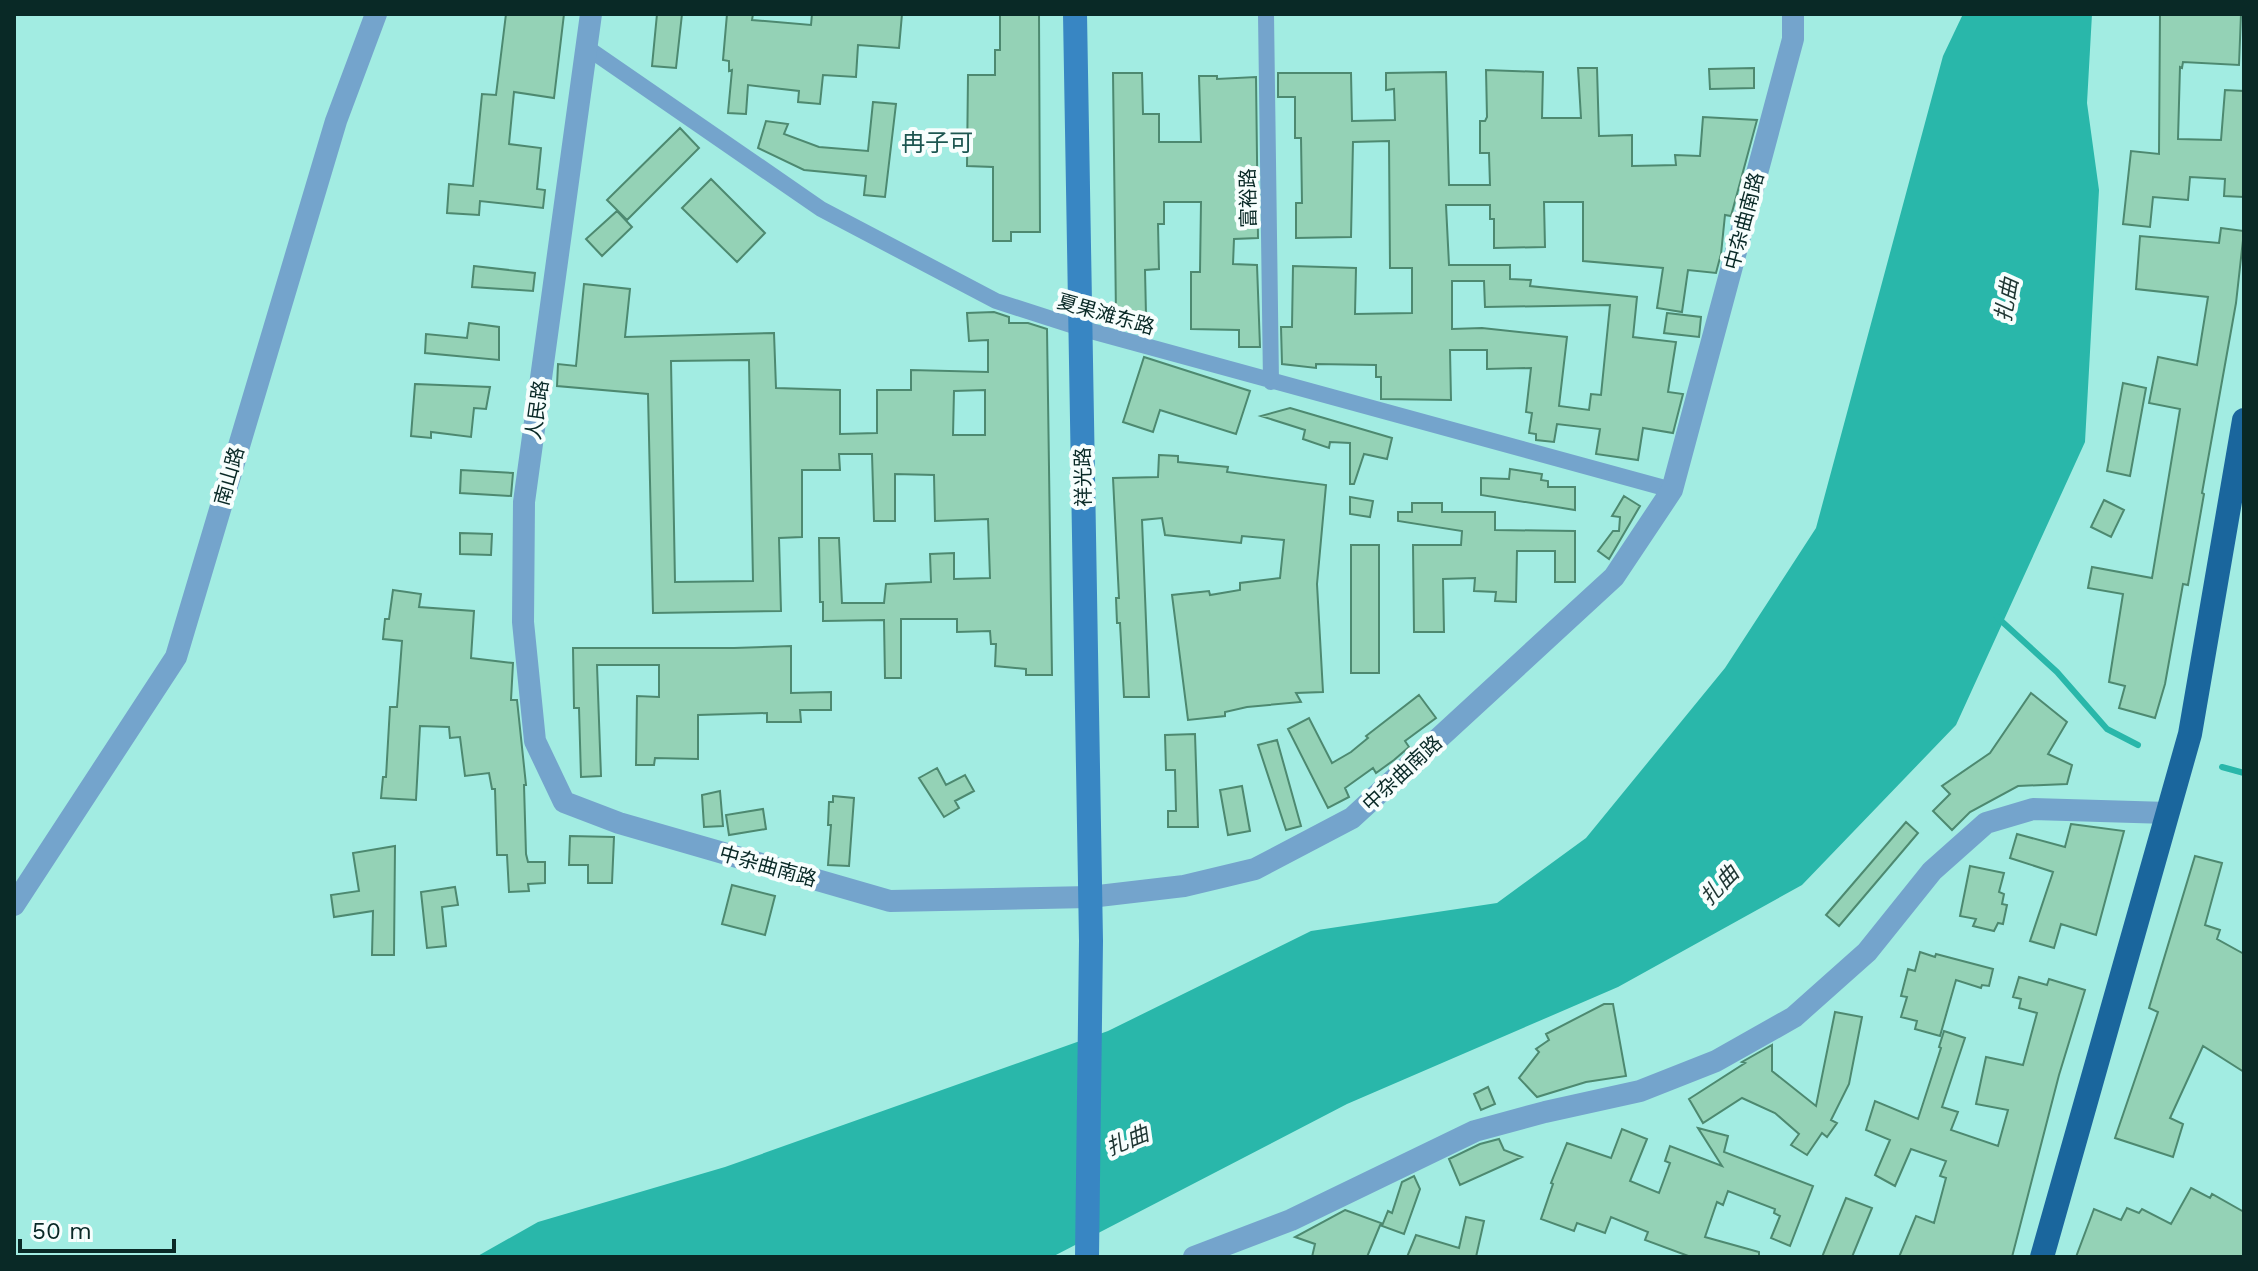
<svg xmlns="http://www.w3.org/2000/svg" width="2258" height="1271" viewBox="0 0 2258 1271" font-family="'Work Sans','Noto Sans SC',sans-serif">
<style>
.water{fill:#29b7aa}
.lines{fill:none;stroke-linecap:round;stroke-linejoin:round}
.stream{stroke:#29b7aa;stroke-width:6}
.building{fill:#94d2b6;stroke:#4d8970;stroke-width:2;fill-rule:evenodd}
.minor{stroke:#74a4cc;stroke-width:16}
.tertiary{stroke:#74a4cc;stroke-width:22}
.secondary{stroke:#3886c3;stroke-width:24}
.trunk{stroke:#1a669d;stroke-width:24}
.labels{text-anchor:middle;stroke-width:8;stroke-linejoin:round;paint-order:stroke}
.street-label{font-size:20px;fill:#092926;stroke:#f7fefd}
.water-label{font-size:22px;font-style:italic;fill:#1f3633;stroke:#f7fefd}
.quarter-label{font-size:24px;fill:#1d5650;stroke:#f7fefd}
</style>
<rect width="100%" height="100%" fill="#a2ece2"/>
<path class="water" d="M1963,14h129l-5,89 12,87 -14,252 -129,283 -154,160 -184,102 -271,117 -295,153h-576l62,-35 187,-55 383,-136 203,-100 186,-28 89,-65 139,-170 91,-140 127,-472z"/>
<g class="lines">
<path class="stream" d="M1997,617l60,55 50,57 31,16
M2222,767l22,6"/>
</g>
<path class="building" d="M506,14h58l-10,84 -40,-6 -5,52 32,4 -4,41 8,1 -2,18 -63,-7 -1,14 -32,-2 2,-29 24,2 9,-92 14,1z
M657,14h25l-6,54 -24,-2z
M727,14h26l-1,6 59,5 1,-11h90l-3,34 -41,-3 -2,32 -33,-2 -3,29 -22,-2 1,-11 -51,-6 -2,29 -18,-1 4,-43 -3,1v-10l-6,-1z
M1000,14h39l1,218h-29v9h-18v-74l-26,-1 1,-91h27v-25h5z
M2160,14h81l-2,51 -56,-3 -1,6 -2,-1 -2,72 43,1 4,-50 19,1v106l-20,-1 1,-17 -35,-2 -2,23 -35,-3 -3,30 -27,-3 8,-73 28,3z
M1578,68h19l2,68 33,-1v31l44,-1 -1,-10 25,1 3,-39 54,3 -26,96 -6,-1 -4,39 -5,19 -28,-3 -6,42 -25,-4 6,-40 -80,-7v-59h-39l1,45 -51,1v-29h-4v-14h-44l3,60h61v14l21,1 -1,6 107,11 -4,40 43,5 -8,50 15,2 -10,39 -30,-5 -5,32 -42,-6 4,-25 -43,-5 -3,18 -18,-2v-6l-7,-1 3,-20 -6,-1 5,-44 -44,1v-19h-37l1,50 -70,-1v-22h-5v-12l-60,-1v4l-34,-4 -1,-37h11l1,-61 63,2 -1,46 57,-1v-45h-22l-1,-127 -36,1 -2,95 -55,1v-35h6l-1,-65h-6v-41h-17v-24h73l1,48 43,-1 -1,-31 -8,1v-17l60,-1 3,113h41l-1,-32h-9v-32h5l2,-4 -1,-47 57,2 -1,46h39zM1452,281h32l1,26 125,-2 -9,90 -10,-1 -2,16 -30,-4 8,-69 -85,-9 -30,1z
M1754,68v20l-44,1 -1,-20z
M1113,73h29l1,41h16v28h42l-2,-66h18v3l39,-2 2,161 -24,1 -1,25 24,1 3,82h-21v-17l-48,-1v-57h9l1,-70h-37v22h-6l1,45 -14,1 1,45 -30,1z
M873,102l23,2 -11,93 -21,-2 2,-19 -62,-6 -46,-22 8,-27 22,3 -4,10 35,13 49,4z
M680,128l19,20 -72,72 -20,-20z
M711,179l54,54 -28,29 -55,-54z
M617,211l15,16 -30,29 -16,-17z
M2221,228l23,3 -8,72 -34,190 2,1 -16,91 -5,-1 -18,100 -10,34 -36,-10 6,-22 -16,-4 14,-88 -35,-6 4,-21 60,11 28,-169 -31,-6 9,-46 39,8 11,-68 -72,-8 4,-53 79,7z
M474,266l61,7 -2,18 -61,-4z
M584,284l46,5 -5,48 149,-4 2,55 64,2v44l37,-1v-43h34v-20l77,2v-32l-19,1 -2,-28 27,-1 15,5v6h19l19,6 5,346h-26v-6l-31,-3 1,-22h-5l-1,-13 -33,1v-13h-56v59h-16l-1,-58 -61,1v-19h-3l-1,-64h20l3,65h42l2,-19 45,-2 -1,-28 24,-1v26l36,-1 -2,-59 -53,2 -1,-46 -39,-1v47h-21l-2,-67h-33l1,16h-38v67l-23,1 2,73 -128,2 -5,-219 -91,-8 1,-22 18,2zM749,360l4,221 -78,1 -4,-221zM985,390v45h-32l1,-44z
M1667,313l34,4 -2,20 -35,-4z
M469,323l30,4v33l-74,-7 1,-19 41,4z
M1144,357l106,34 -14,43 -76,-24 -7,22 -30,-10z
M2123,383l23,5 -16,88 -23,-5z
M415,384l75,3 -4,22 -12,-1 -3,29 -40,-5v6l-20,-2z
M1290,408l102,30 -5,21 -23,-5 -10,30h-4v-41l-20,-1 -1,6 -26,-9 2,-9 -44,-14z
M1159,455l19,1v6l50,5 -1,5 99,13 -9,99 6,108 -27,1 5,9 -54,5 -22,5v4l-37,4 -16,-125 37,-4 1,4 30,-5v-7l40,-5 4,-38 -42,-4 -1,7 -76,-8 -3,-17 -20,2 7,177h-25l-4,-74h-3l-1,-25h3l-6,-120 45,-1z
M1510,469l32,5 -1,6 7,1v6h27v23l-94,-15v-17l28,1z
M461,470l52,3 -2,23 -51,-3z
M1624,496l16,10 -31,53 -11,-8 15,-20h6l1,-14 -8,-1z
M1350,497l23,4 -3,16 -20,-3z
M2104,500l20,10 -13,27 -20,-10z
M1412,503h30v9h53v18l80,1v51h-20v-31h-38l-1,51 -21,-1 1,-9 -22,-1 1,-13 -32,1 1,53h-30l-1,-87h48l1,-14 -64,-10v-9h14z
M460,533l32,1 -1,21 -31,-1z
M1351,545h28v128h-28z
M393,590l28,4 -2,13 55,4 -3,47 42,5 -2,37h6l9,85h-2l2,69 2,8h17v21l-17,1 1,7 -20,1 -2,-37h-10l-2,-66h-3l-3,-16 -24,3 -5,-39 -10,1 -1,-11 -29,-1 -4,74 -35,-2 2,-21h3l4,-70h7l5,-66 -19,-2 2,-20h4z
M791,646v47l40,-1v18h-31l1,12h-34v-9l-69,2v44l-43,-1 -1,7h-18l1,-69 22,1v-32h-62l4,111 -20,1 -2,-69h-5l-1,-60h161z
M2031,693l36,29 -19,32 24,11 -5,19 -49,2 -48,26 -18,18 -19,-19 17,-17 -8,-8 48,-33z
M1419,695l17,23 -31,23 4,6 -15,13 -18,13 -3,-5 -28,20 4,9 -21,11 -40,-79 21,-11 23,45 19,-11 17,-14 -2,-2z
M1195,734l3,93h-30v-16h8l-1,-41h-9l-1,-35z
M1277,740l24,86 -15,4 -28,-85z
M937,768l9,17 19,-10 9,16 -19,10 4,7 -15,9 -25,-39z
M1242,786l8,45 -22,4 -8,-45z
M720,791l3,35 -19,1 -2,-32z
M833,796l21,2 -5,68 -21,-1 3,-40h-3l1,-23h4z
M763,809l3,20 -37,6 -3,-20z
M1906,822l12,11 -79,93 -13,-11z
M2071,824l53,7 -28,104 -35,-11 -7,24 -24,-7 23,-69 -43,-14 7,-24 48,13z
M570,836l44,1 -2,46h-24v-18h-19z
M395,846l-1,109h-22l1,-44 -39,6 -3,-22 28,-4 -6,-38z
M2195,856l27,7 -17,62 15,5 -3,9 27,15v118l-41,-26 -33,72 13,6 -10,33 -58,-19 43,-126 -9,-4z
M1970,866l34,7 -5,19 5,2 -2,10 5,1 -4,19 -5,-1 -4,8 -21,-5 3,-7 -16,-3z
M732,885l43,11 -10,39 -43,-11z
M455,887l3,18 -16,2 4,39 -19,2 -6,-56z
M1920,952l15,5 1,-3 57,15 -4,17 -7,-1 -1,3 -25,-8 -16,56 -25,-7 2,-8 -16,-4 6,-20 -6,-1 7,-27 7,2z
M2019,977l28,8 2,-6 36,11 -26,85 -47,182h-113l17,-41 18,7 12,-45 -6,-2 6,-15 -35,-12 -16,37 -20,-11 15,-35 -24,-10 9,-29 43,18 23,-71 -2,-1 5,-16 21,7 -23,69 16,5 -7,18 47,16 10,-36 -32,-6 10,-47 37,8 14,-52 -18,-5 2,-9 -8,-2z
M1604,1004h9l13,72 -40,6 -49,15 -18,-19 20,-26 -3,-3 13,-9 -3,-6z
M1835,1012l27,5 -13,67 -18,36 6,3 -10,14 -5,-4 -15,22 -16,-10 8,-11 -24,-21 -33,-15 -39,25 -14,-24 56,-36 -3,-1 30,-17v26l44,35z
M1488,1087l7,17 -14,6 -7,-16z
M1698,1128l30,8 -4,16 89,34 -23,60 -19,-8 9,-22 -6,-3 1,-4 -47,-18 -5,14 -6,-3 -12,35 54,15v5h-68l-46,-17 3,-8 -37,-15 -6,16 -28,-10 -3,8 -33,-12 12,-35 -2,-1 16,-40 44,15 11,-29 25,10 -17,42 29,12 11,-30 -5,-2 5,-15 52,20z
M1499,1139l5,11 18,7 -62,28 -11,-26 31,-15z
M1414,1176l6,13 -16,45 -22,-8 6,-15 4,2 10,-31z
M2191,1188l19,10 2,-4 32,18v45h-168l18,-48 27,11 6,-12 12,5 3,-4 29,15z
M1846,1198l26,10 -20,49h-30z
M1345,1210l36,13 -14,34h-55l3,-13 -20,-7z
M1466,1217l18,4 -8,36h-69l9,-22 43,13z"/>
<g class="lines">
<path class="minor" d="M1266,14l5,368
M586,47l235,162 175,92 84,27 592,162"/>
<path class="tertiary" d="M591,14l-67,488 -1,120 12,119 29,61 55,21 271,78 200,-4 94,-11 71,-17 97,-51 262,-241 58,-87 121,-451v-25
M14,905l162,-248 160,-536 40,-107
M1194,1257l97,-37 184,-89 70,-19 95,-21 76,-30 78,-44 73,-65 65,-81 54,-48 47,-14 135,4"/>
<path class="secondary" d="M1075,14l16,927 -4,316"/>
<path class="trunk" d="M2042,1257l148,-523 54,-314"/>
</g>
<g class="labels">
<g class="street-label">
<text transform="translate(1248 198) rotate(-91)" y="7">富裕路</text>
<text transform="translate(1744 221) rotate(-75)" y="7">中杂曲南路</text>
<text transform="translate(1106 314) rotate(16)" y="7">夏果滩东路</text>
<text transform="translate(537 410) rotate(-82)" y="7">人民路</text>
<text transform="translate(229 476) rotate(-74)" y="7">南山路</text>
<text transform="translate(1083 477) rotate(-91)" y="7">祥光路</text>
<text transform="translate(1402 773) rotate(-43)" y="7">中杂曲南路</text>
<text transform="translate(768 866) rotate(16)" y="7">中杂曲南路</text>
</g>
<g class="water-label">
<text transform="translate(2006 300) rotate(-80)" y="8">扎曲</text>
<text transform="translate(1719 885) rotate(-46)" y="8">扎曲</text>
<text transform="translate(1127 1140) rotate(-22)" y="8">扎曲</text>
</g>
<g class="quarter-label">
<text x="937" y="151">冉子可</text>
</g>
</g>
<rect width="2258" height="1271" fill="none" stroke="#092926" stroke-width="32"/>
<path d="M20 1239v12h154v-12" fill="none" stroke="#092926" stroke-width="4"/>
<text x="32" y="1239" font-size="24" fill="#092926" stroke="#f7fefd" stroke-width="6" paint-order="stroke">50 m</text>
</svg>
